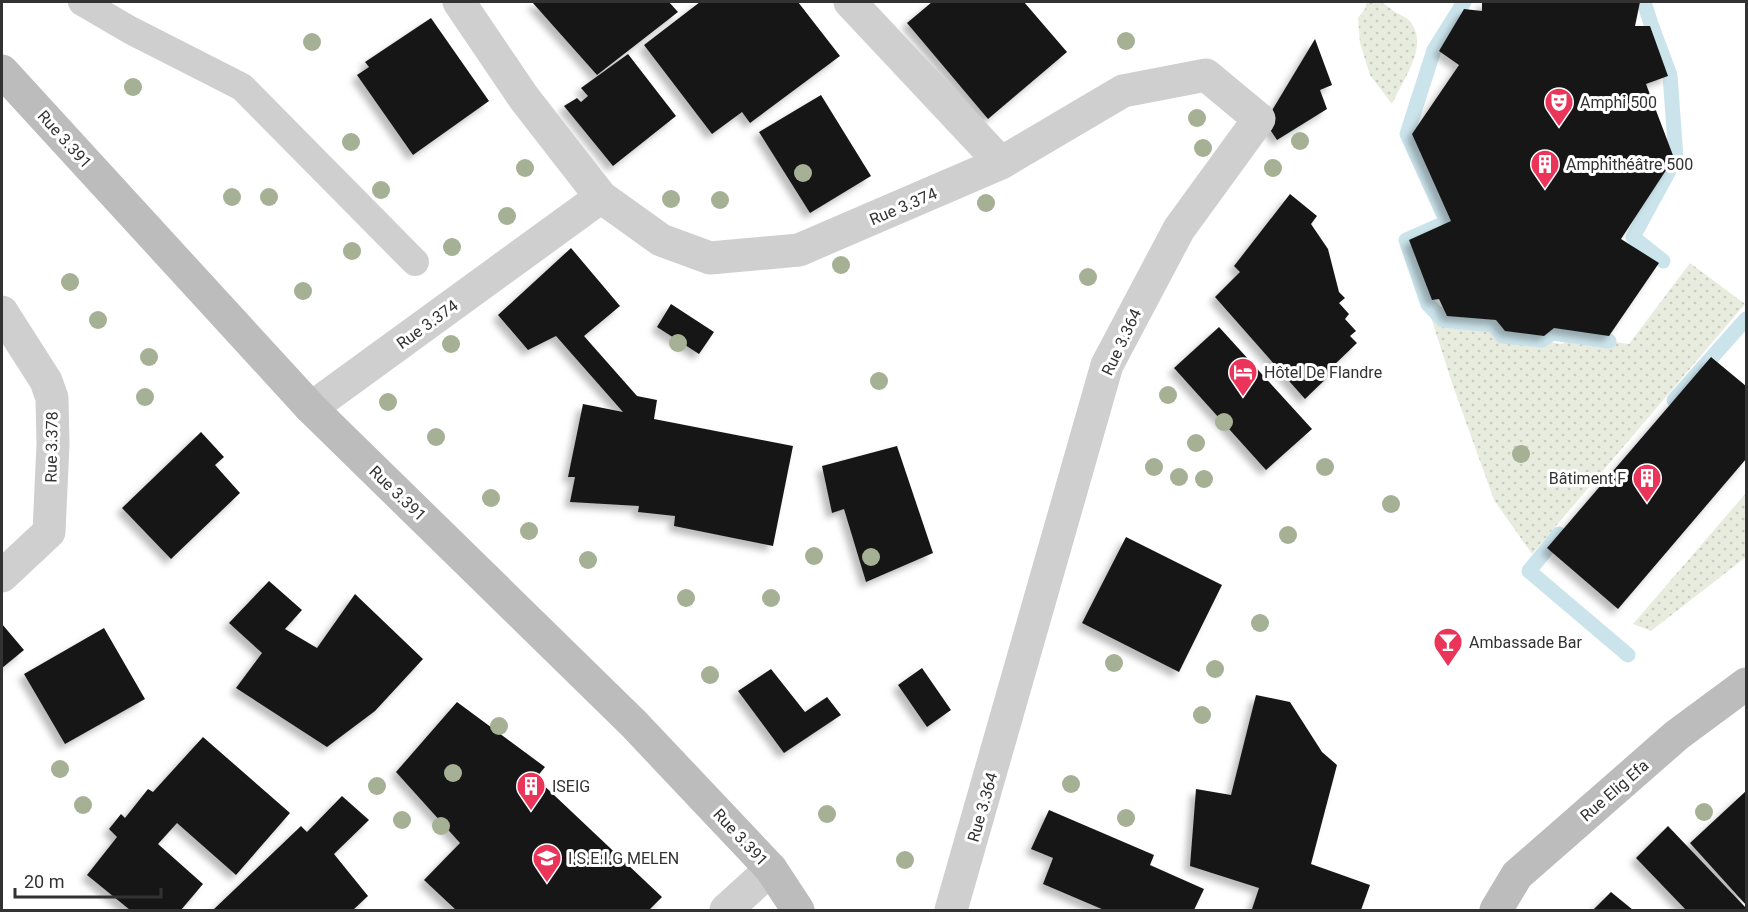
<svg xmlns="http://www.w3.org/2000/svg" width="1748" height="912" viewBox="0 0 1748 912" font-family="Roboto,sans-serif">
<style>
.grass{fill:url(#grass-dots)}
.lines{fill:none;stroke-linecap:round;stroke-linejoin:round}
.stream{stroke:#cbe4ec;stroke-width:15}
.building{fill:#191919;filter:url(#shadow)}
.service{stroke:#cfcfcf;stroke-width:28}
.minor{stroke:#cfcfcf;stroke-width:33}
.secondary{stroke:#bcbcbc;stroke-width:33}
.tree{fill:#a5b095}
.labels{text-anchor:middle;stroke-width:6;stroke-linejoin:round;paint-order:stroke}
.poi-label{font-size:16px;fill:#323232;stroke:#fff;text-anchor:start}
.street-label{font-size:16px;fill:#323232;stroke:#fff}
</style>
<defs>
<pattern id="grass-dots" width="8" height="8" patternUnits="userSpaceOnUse" patternTransform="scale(1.5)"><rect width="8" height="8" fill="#e7ecde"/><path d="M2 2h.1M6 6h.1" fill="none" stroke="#c7cbbf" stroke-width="1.8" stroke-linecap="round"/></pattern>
<filter id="shadow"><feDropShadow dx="-5.5" dy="5.5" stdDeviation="3" flood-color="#0004"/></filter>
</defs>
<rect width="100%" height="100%" fill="#fff"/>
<path class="grass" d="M1367,2c19,-1 15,2 30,11 5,3 12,5 15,11 16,24 -10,57 -20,80l-22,-29 -10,-32 -2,-25 7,-9z
M1690,263l55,41 -213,250 -38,-54 -41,-114 -26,-81 20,2 8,-1 8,18 51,4 9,11 39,5 11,-8 56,8z
M1746,493v64l-95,74 -18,-7z"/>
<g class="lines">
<path class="stream" d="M1464,2l-30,48 -27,84 40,88 -41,18 22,64 15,16 51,5 8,11 40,4 11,-7 56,8
M1644,2l7,22 19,51 6,83 -43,79 30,24
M1674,400l72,-81
M1559,534l-30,37 99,84"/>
</g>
<path class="building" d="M532,2h137l9,10 -81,63z
M700,2h98l42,54 -90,67 -8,-11 -30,22 -68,-89z
M932,2h92l43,50 -79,67 -81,-96z
M1482,2h158l-5,24h15l18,50 -22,8 28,74 -53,81 38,24 -50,73 -55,-8 -10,8 -39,-5 -9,-11 -49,-4 -8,-17 -7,1 -23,-60 42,-19 -39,-87 47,-69 -20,-14 25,-42 18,2z
M431,18l58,83 -76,54 -56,-80 12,-8 -4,-5z
M1315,39l17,46 -12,5 7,19 -50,31 -12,-18z
M628,54l48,62 -63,50 -49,-60 13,-8 4,4 7,-6 -7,-8z
M821,95l50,81 -61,37 -51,-81z
M1290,194l27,22 -6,8 17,25 11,43 6,6 -6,5 10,11 -4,5 11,12 -6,5 7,7 -26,25 3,3 -29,28 -90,-102 25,-25 -6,-6z
M571,248l49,58 -36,30 53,60 20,4 -3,19 139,27 -20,100 -99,-20 1,-10 -37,-4 1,-6 -69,-4 5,-25h-7l15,-73 40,8 -67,-76 -28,14 -30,-35z
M671,304l43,28 -15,22 -42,-27z
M1219,327l93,102 -46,41 -92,-102z
M1711,357l35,29v73l-128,150 -71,-61z
M201,432l23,25 -9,8 25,28 -69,66 -49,-51z
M897,446l36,107 -67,29 -22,-73 -12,4 -10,-47z
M1126,537l96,48 -43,87 -97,-49z
M269,581l33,29 -17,19 32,19 38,-54 68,65 -48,52 -48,36 -91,-59 26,-35 -33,-30z
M2,624l22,26 -22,18z
M104,628l41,71 -80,45 -41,-70z
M922,668l29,42 -24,17 -29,-42z
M771,669l34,43 22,-15 14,18 -57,38 -46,-62z
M1256,695l34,7 32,50 15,13 -26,99 59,21 -9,25h-103l-6,-1 7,-21 -69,-22 6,-77 35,6z
M457,702l88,65 -9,11 126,119 -13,13h-193l-32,-30 36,-37 -64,-71z
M203,737l87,76 -54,62 -59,-52 -19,21 45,40 -22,26h-51l-43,-35 30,-38 -8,-8 12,-15 4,4 23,-29 5,3z
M1746,791v114l-56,-62z
M342,796l27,24 -35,34 34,42 -15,14h-140l88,-84 6,6z
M1049,810l105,45 -4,10 54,24 -10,21h-90l-61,-26 10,-26 -22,-9z
M1668,826l78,82v2h-60l-50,-52z
M1611,892l22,18h-40z"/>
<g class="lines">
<path class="service" d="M82,2l48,28 112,57 173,175"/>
<path class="minor" d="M459,2l65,96 77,99 60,43 49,18 89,-8 202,-87 -151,-161
M2,312l44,69 6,17 1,46 -4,88 -47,44
M311,408l290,-211
M726,910l45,-41
M951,910l156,-545 72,-136 80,-110 -53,-44 -83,16 -122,72"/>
<path class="secondary" d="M2,71l309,337 323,316 137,145 27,41
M1496,910l21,-35 160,-140 69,-51"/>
</g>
<g class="tree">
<circle cx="1126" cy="41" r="9"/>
<circle cx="312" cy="42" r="9"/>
<circle cx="133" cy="87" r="9"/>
<circle cx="1197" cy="118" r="9"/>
<circle cx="1300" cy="141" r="9"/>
<circle cx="351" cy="142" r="9"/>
<circle cx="1203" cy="148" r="9"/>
<circle cx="525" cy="168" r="9"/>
<circle cx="1273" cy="168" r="9"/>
<circle cx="803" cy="173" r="9"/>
<circle cx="381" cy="190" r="9"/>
<circle cx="232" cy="197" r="9"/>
<circle cx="269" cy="197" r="9"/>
<circle cx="671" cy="199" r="9"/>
<circle cx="720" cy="200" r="9"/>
<circle cx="986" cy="203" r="9"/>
<circle cx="507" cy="216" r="9"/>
<circle cx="452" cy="247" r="9"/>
<circle cx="352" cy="251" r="9"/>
<circle cx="841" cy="265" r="9"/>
<circle cx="1088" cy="277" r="9"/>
<circle cx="70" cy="282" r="9"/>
<circle cx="303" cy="291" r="9"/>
<circle cx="98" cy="320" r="9"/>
<circle cx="678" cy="343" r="9"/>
<circle cx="451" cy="344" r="9"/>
<circle cx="149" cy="357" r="9"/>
<circle cx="879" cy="381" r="9"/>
<circle cx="1168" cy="395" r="9"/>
<circle cx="145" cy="397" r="9"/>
<circle cx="388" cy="402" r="9"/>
<circle cx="1224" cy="422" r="9"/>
<circle cx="436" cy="437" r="9"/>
<circle cx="1196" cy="443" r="9"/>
<circle cx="1521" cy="454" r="9"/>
<circle cx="1154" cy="467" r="9"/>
<circle cx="1325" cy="467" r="9"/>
<circle cx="1179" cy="477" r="9"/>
<circle cx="1204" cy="479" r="9"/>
<circle cx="491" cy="498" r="9"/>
<circle cx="1391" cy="504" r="9"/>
<circle cx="529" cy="531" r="9"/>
<circle cx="1288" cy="535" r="9"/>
<circle cx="814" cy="556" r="9"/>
<circle cx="871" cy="557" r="9"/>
<circle cx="588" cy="560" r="9"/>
<circle cx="686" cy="598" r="9"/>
<circle cx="771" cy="598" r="9"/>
<circle cx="1260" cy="623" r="9"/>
<circle cx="1114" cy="663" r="9"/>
<circle cx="1215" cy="669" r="9"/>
<circle cx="710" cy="675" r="9"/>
<circle cx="1202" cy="715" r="9"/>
<circle cx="499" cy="726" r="9"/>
<circle cx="60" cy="769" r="9"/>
<circle cx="453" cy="773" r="9"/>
<circle cx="1071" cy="784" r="9"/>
<circle cx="377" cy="786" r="9"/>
<circle cx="83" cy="805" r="9"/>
<circle cx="1704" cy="812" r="9"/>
<circle cx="827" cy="814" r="9"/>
<circle cx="1126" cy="818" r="9"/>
<circle cx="402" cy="820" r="9"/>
<circle cx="441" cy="826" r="9"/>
<circle cx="905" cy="860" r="9"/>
</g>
<defs>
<g id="theatre-pin" transform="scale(1.5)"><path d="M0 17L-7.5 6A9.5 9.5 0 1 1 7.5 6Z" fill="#ea3459" stroke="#fff"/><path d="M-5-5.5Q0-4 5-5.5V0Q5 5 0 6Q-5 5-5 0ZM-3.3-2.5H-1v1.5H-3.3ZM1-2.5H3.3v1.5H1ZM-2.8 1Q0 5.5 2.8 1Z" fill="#fff"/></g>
<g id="building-pin" transform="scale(1.5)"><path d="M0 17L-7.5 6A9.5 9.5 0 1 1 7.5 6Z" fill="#ea3459" stroke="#fff"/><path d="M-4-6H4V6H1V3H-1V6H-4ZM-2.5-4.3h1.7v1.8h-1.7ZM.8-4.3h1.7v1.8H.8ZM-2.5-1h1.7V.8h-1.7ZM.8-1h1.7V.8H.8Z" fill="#fff"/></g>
<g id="hotel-pin" transform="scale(1.5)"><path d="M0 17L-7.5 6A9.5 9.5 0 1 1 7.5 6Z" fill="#ea3459" stroke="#fff"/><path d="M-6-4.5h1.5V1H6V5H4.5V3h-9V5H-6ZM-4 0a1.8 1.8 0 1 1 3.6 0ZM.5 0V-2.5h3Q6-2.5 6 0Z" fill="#fff"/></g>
<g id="bar-pin" transform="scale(1.5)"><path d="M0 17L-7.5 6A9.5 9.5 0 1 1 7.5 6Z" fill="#ea3459" stroke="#fff"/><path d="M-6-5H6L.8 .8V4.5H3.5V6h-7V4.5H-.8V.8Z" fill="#fff"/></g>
<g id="school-pin" transform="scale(1.5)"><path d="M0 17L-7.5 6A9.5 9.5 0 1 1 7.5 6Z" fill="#ea3459" stroke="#fff"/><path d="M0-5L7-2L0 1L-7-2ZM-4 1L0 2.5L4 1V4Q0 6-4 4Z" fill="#fff"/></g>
</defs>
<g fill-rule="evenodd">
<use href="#theatre-pin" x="1559" y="102"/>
<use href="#building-pin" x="1545" y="164"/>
<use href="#hotel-pin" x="1243" y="372"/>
<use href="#building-pin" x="1647" y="478"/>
<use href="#bar-pin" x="1448" y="642"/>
<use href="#building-pin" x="531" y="786"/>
<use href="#school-pin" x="547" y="858"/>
</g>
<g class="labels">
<g class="poi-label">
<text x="1580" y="108">Amphi 500</text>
<text x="1566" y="170">Amphithéâtre 500</text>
<text x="1264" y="378">Hôtel De Flandre</text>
<text x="1626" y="484" text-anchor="end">Bâtiment F</text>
<text x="1469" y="648">Ambassade Bar</text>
<text x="552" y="792">ISEIG</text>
<text x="568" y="864">I.S.E.I.G MELEN</text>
</g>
<g class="street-label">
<text transform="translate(65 139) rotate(48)" y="6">Rue 3.391</text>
<text transform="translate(903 206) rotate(-23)" y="6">Rue 3.374</text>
<text transform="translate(427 324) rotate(-36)" y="6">Rue 3.374</text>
<text transform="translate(1121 342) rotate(-65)" y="6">Rue 3.364</text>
<text transform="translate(51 447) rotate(-89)" y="6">Rue 3.378</text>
<text transform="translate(398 493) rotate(44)" y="6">Rue 3.391</text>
<text transform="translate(1614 790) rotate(-41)" y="6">Rue Elig Efa</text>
<text transform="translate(982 807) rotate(-74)" y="6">Rue 3.364</text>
<text transform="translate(741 837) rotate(47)" y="6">Rue 3.391</text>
</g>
</g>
<rect width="1748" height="912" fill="none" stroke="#323232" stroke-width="6"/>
<path d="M15 888v9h146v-9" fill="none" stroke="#323232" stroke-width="3"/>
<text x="24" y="888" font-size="18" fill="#323232" stroke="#ffffff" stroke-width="4.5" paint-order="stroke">20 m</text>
</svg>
